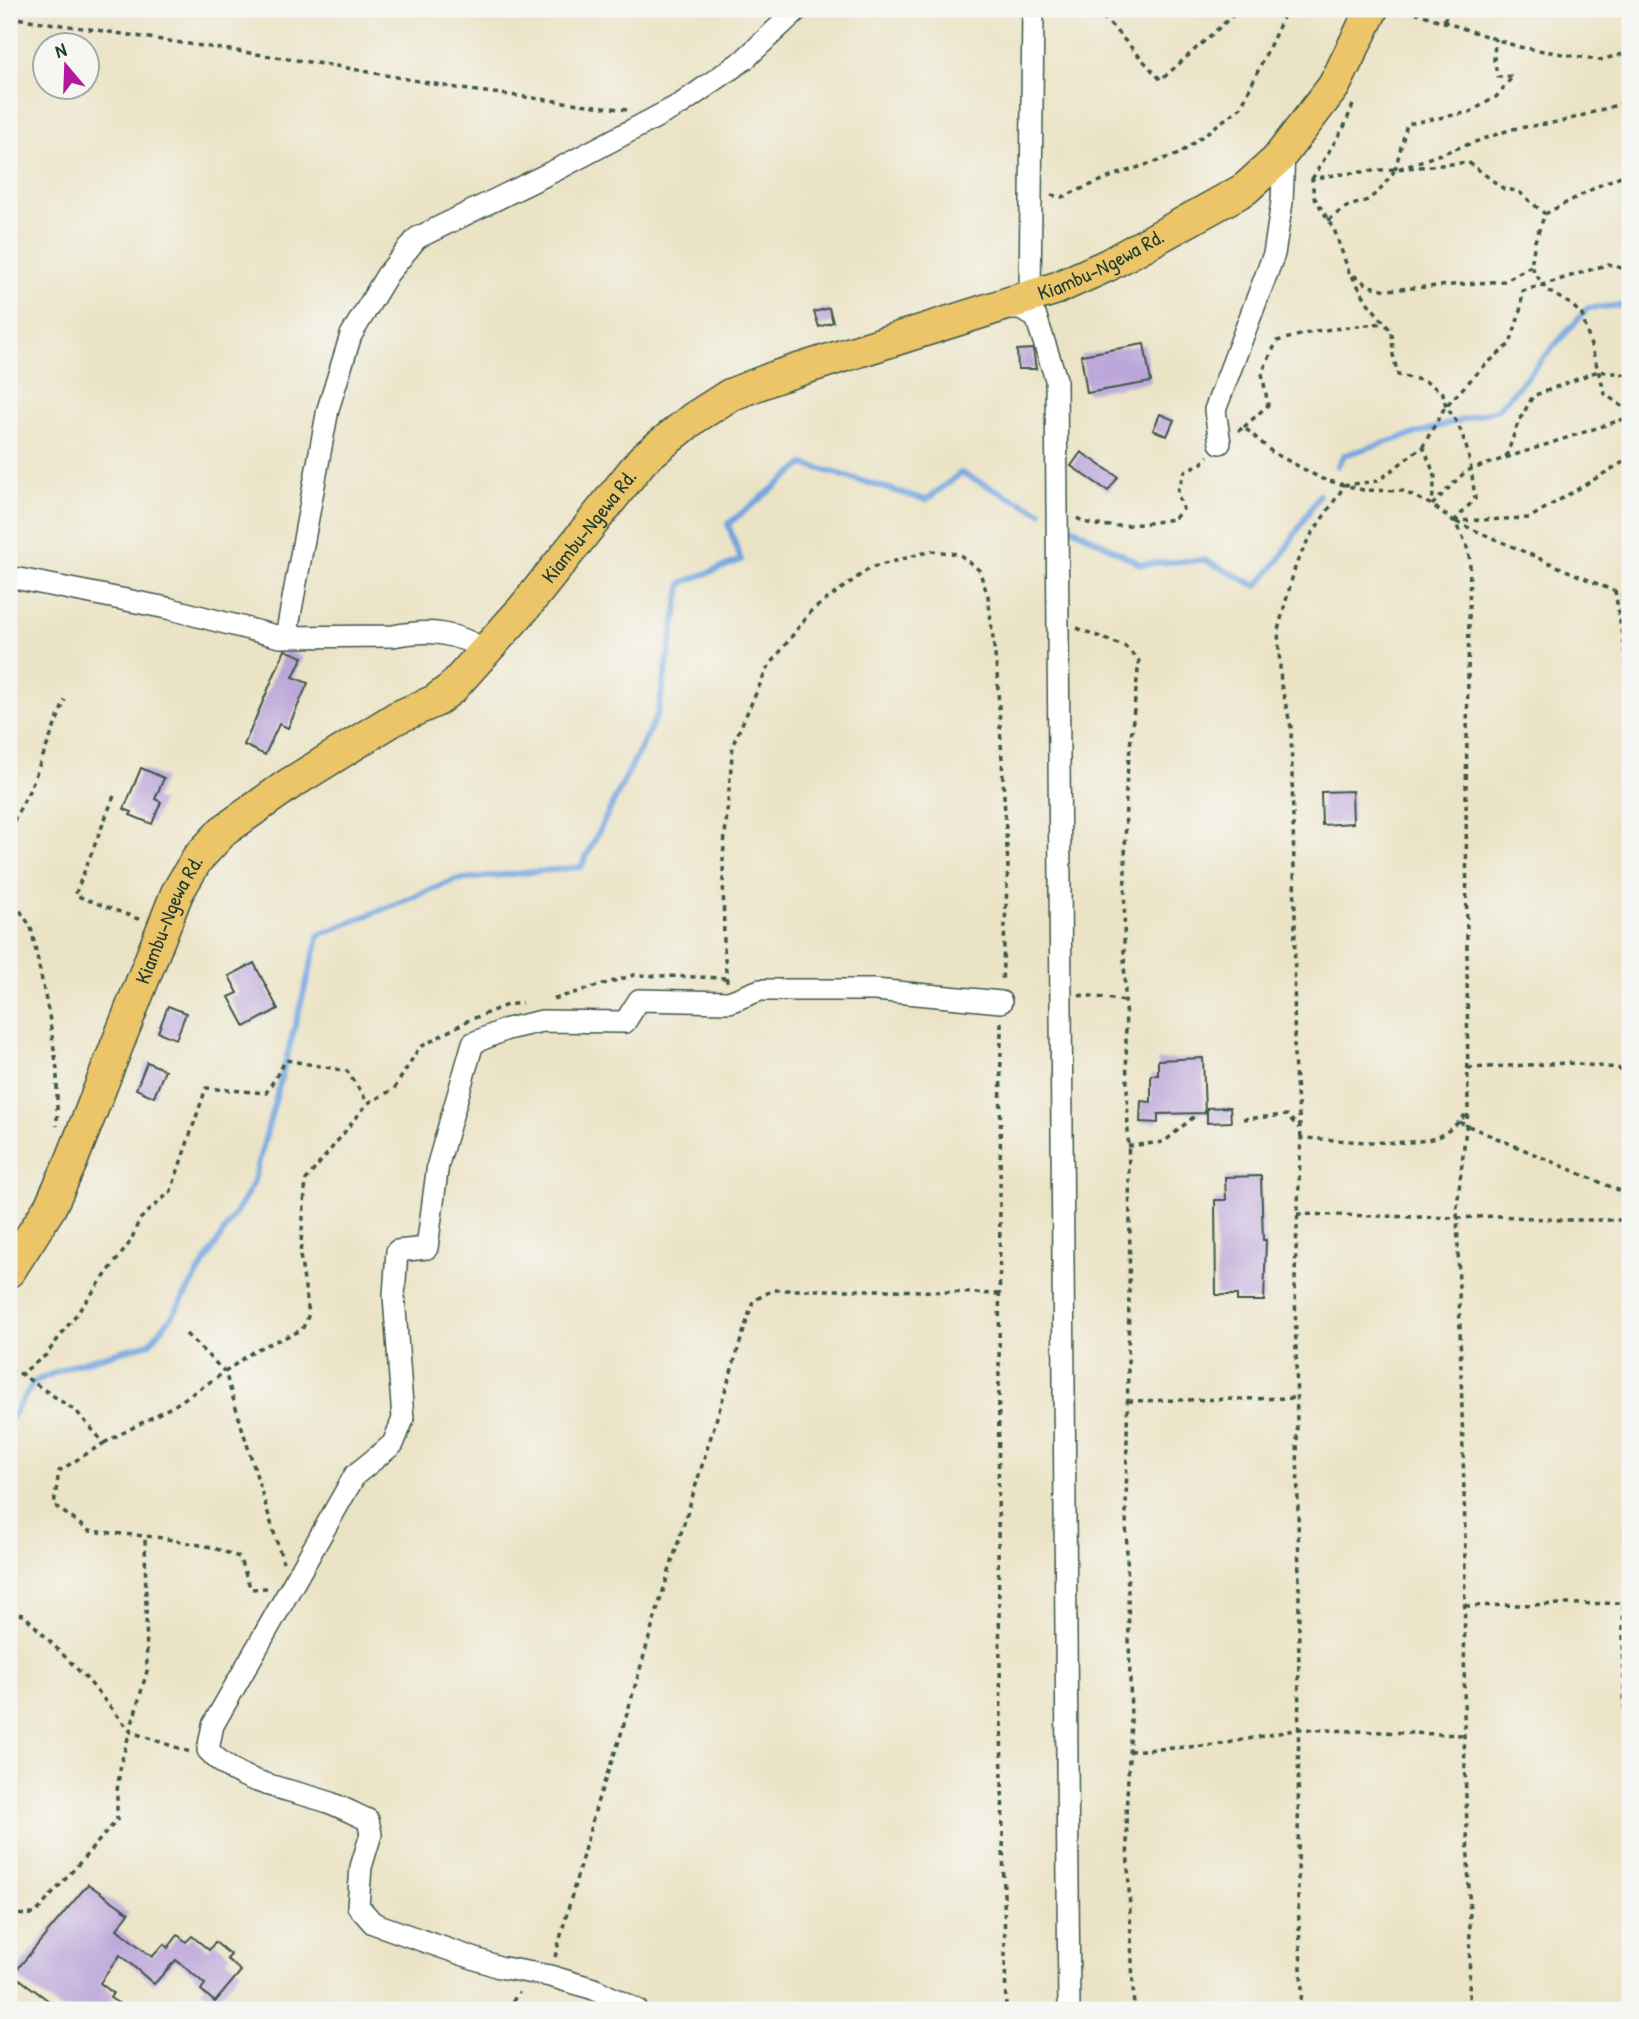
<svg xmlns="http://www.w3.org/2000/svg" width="1639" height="2019" viewBox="0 0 1639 2019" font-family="'Patrick Hand',sans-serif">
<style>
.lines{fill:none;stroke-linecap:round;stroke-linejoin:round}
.stream{stroke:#72a6df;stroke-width:6}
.building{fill:#bba5d9}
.minor-casing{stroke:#3e564a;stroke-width:24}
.highway-casing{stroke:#3e564a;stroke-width:35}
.path{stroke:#3e564a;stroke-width:3.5;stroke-dasharray:5 5;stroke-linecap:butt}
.minor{stroke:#fff;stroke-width:21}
.highway{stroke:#ecc569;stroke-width:32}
.labels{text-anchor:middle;stroke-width:5;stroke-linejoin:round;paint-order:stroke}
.street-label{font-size:21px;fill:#1f3d34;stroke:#f6f6f2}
</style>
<rect width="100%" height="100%" fill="#f6f6f2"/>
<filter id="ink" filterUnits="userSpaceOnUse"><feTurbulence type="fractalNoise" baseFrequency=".0143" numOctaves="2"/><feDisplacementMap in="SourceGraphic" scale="14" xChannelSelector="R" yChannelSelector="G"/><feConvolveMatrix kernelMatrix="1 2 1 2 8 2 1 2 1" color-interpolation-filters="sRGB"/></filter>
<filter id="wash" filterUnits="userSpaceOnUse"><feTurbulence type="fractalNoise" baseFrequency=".00686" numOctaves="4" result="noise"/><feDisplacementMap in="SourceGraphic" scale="28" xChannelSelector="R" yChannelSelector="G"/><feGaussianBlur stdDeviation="1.57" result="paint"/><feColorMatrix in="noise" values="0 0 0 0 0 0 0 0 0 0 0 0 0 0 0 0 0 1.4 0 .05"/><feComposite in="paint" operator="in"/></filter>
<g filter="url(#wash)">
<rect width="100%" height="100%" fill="#ebe3c5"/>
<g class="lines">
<path class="stream" d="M1337,466l7,-11 154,-46 90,-101 42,-3
M1071,527l69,37 65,-4 52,26 22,-26 40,-65
M9,1421l25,-39 38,-17 78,-22 23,-28 80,-131 66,-249 136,-55 126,-13 77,-154 24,-130 59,-23 -13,-36 76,-60 122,36 35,-27 80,39"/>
</g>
<g id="blocks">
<path class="building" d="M829,308l4,14 -14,5 -5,-15z
M1144,344l7,38 -64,11 -6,-38z
M1033,349l3,20h-18l-1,-19z
M1160,414l14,6 -7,16 -14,-6z
M1081,452l37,25 -10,14 -37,-25z
M285,650l18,7 -10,20 15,6 -20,45 -9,-4 -14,31 -21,-10z
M141,768l23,10 -9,21 6,3 -9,22 -22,-9 2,-3 -8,-3z
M1352,791l1,32 -31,2 -1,-33z
M254,963l24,46 -33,18 -16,-30 9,-4 -9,-17z
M168,1006l18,7 -10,26 -18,-7z
M1203,1058l2,55 -47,1v9l-18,-1 1,-21 10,1v-27h7v-15z
M147,1062l18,8 -11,27 -18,-8z
M1230,1107l1,15 -24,1v-15z
M1261,1176l2,64h3l-2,61h-27v-6h-21l-1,-95h11l-1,-23z
M88,1884l41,29 -12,16 35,28 12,-13 4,4 10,-13 8,7 6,-6 17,14 6,-8 16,13 -4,4 14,12 -26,31 -14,-12 4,-6 -29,-24 -22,24 -34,-29 -20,28 13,10 -3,5 20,12h-69l-48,-36z"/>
</g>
</g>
<g filter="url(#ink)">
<use href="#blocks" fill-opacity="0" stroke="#3e564a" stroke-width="2"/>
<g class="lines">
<g class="minor-casing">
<path id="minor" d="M1030,297l3,-288
M1002,309h18l16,8 20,62 13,1631
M1220,443l-5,-33 59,-156 8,-52 2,-51
M9,577l158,31 113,29 113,-1c37,-7 62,-4 94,15
M286,637l42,-228 23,-74 36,-60 30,-37 145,-71 119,-63 64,-45 53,-50
M637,2010l-43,-21 -44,-13 -51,-9 -87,-30 -39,-14 -15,-17 3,-39 10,-33 -3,-14c-13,-6 -27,-13 -40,-18 -41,-14 -90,-18 -120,-52l5,-25 142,-250 38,-31 10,-25 -9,-123 3,-45 30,-3 11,-84 35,-121 34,-14 35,-8 83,1 14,-22 90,2 31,-12h115l126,12"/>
</g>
<g class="highway-casing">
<g id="highway">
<path id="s1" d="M9,1271l41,-64 21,-45 106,-269 20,-34 26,-28 65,-46 108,-67 39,-17 17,-13 72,-80 119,-149 51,-41 36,-23 46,-18 281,-89 51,-23 137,-76 32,-29 57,-74 38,-77"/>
</g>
</g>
<path class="path" d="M1096,9l65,71 79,-71
M1405,9l114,38 81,13 30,-8
M9,17l327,49 126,23 165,21
M1444,21l5,-12
M1395,170l12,-46 63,-12 26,-15 17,-21 -15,1 -4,-16 1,-22
M1630,172l-28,12 -57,30 -10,27 -4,25 15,24 26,15 10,10 23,79 25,18
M1312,179l32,-52 9,-22
M1051,195l11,2 53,-22 64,-21 62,-47 46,-98
M1630,208v7
M1328,220l18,-13 22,-7 13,-11 14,-19 117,-41 52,-8 66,-20
M1531,266l-27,15 -117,9 -18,-4 -20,-14 -15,-43 -20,-32 -2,-18c51,-10 104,-10 156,-17l36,27 14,2 27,23
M1352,276l16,27 24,29 1,23 5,20 27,6 18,12c2,16 7,17 14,30 12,23 15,51 18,76l-21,22
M1244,427l24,-22 -6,-32 15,-32 39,-10 68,-8
M1238,431l6,-4 28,25 50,27 41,11 40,1 29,14 22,16 12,22 4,17 -4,234 2,317 -11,96 8,326 -1,202 6,186 -1,89
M1423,446l12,30 -3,27
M1506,457l12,-34 15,-27 65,-25 32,4
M1432,505l34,-34 164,-54
M1077,518c23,15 70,5 97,1l9,-10 -6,-16 8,-22 17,-8 6,-7
M1454,521l75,-3 101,-60
M1456,522l174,76
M1615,590l13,84 2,403
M1077,628l49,19 13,14 -13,125 -2,164 6,271 -4,292 5,207 -5,96 8,194
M114,796l-39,99 66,25
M9,830l21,-41 35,-89
M9,894l22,33 18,88 8,54v57
M727,982l-3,-35 -1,-89 10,-114 34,-75 44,-58 59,-43 61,-17 28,3 20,16 9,26 9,76 11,194 -6,117
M1079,996l5,-1 41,6
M554,999l80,-24 93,3
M1001,1022l-3,527 8,461
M1468,1068l101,-5 49,5 12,10
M1243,1119l44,-4 12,13
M1459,1122l171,73
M1301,1138l-7,-79 1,-144 -4,-188 -10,-42 -3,-55 18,-66 13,-26 36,-53 33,-4 45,-35 22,-39 38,-40 27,-23 10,-32 3,-21 86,-27 21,7
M1128,1146l36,-4 33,-28
M1297,1214l160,4 42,-2 63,4h68
M1630,1295l-7,337 7,370
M186,1334l39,38 58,190
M9,1371l12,3
M1128,1401l167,-3
M104,1443l71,-38 50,-33 30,-22 47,-20 7,-16 -9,-59 6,-75 62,-77 26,-14 25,-41 48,-27 40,-16 15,-2
M267,1588l-16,1 -12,-32 -28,-10 -55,-10 -67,-6 -35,-26 5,-34 45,-28 -27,-31 -56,-38 25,-19 85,-114 8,-21 32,-29 35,-103 60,5 20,-33 61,11 21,32
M1465,1606l158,-3
M9,1613l15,2 63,64 44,53 59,20
M1129,1751l88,-6 82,-16 165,6
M9,1915l26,-1 82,-94v-29l4,-28 26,-92 -2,-135
M555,1957l43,-157 21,-59 40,-137 94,-303 20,-11h122l104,4
M507,2010l12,-18
M1300,2010l2,-20 -4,-89 1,-313 -4,-315 6,-135c31,1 111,10 136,-1 12,-5 22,-15 30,-24"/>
<use href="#minor" class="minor"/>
<use href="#highway" class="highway"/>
</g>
</g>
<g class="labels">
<g class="street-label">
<text dy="7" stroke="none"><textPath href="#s1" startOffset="1563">Kiambu-Ngewa Rd.</textPath></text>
<text dy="7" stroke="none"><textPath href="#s1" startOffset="975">Kiambu-Ngewa Rd.</textPath></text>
<text dy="7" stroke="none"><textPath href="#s1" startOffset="387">Kiambu-Ngewa Rd.</textPath></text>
</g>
</g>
<rect width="1639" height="2019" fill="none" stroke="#f6f6f2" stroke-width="35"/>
<g transform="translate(66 66) rotate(341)"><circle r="33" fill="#f6f6f2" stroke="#a0aca6" stroke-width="2"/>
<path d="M0-5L12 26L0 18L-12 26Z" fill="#b5179e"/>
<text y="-10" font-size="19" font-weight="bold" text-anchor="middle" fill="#1f3d34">N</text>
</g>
</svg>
